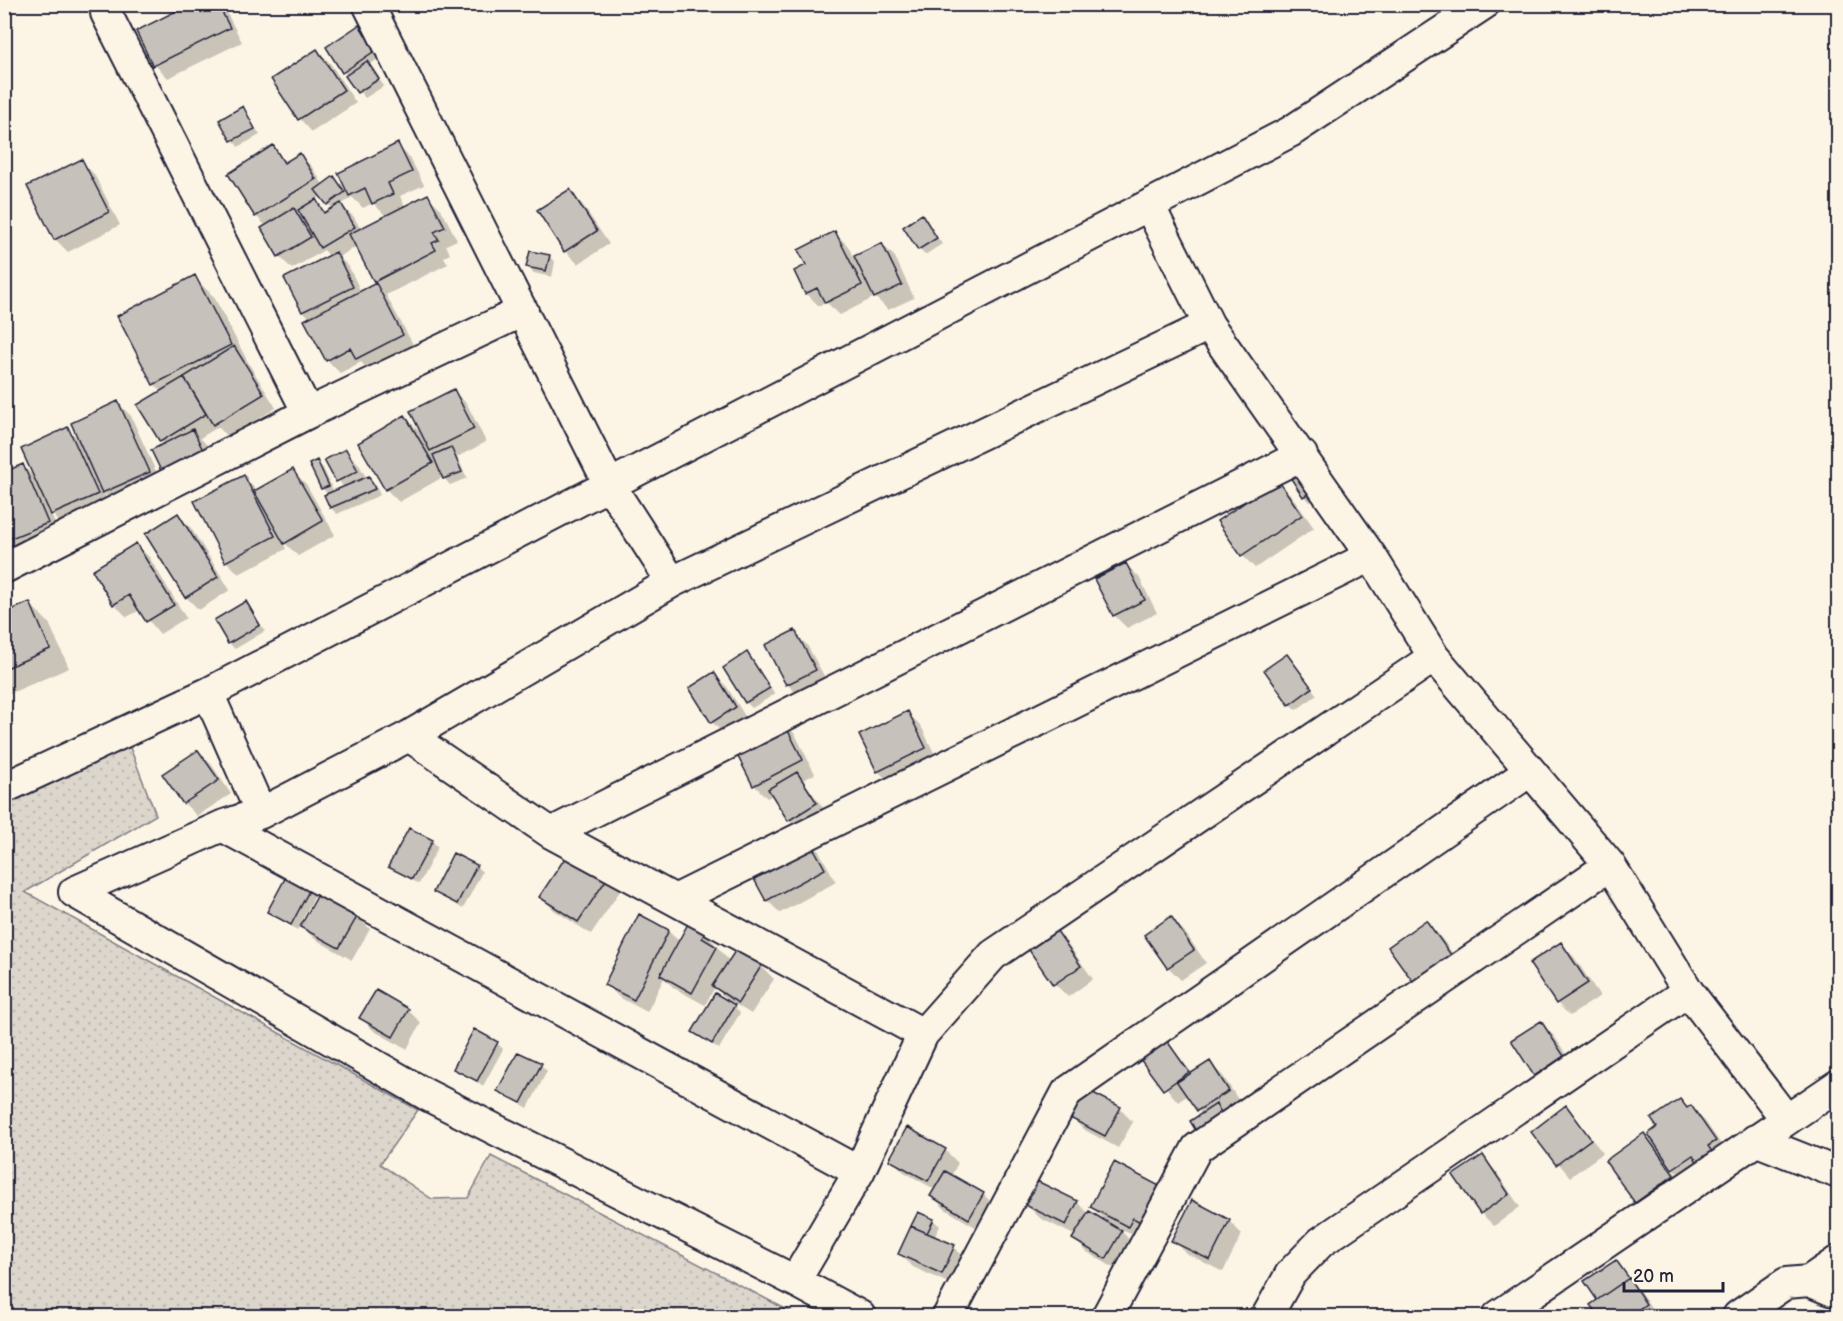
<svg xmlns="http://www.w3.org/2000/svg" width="1843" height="1321" viewBox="0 0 1843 1321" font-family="'Balsamiq Sans',sans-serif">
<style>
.grass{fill:url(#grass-dots);stroke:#7f7c84;stroke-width:1.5}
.shadow{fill:#0003;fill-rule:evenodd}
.building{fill:#c6c1bb;stroke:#22223b;stroke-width:1.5}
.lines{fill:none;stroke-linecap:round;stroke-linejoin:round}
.minor-casing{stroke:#22223b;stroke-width:34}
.minor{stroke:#fcf5e5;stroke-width:30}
</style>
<defs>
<pattern id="grass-dots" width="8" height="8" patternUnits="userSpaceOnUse" patternTransform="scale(1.5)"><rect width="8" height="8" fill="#dcd6cc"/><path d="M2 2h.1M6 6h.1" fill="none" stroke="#bcb7b0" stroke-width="1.8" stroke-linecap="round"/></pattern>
</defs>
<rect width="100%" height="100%" fill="#fcf5e5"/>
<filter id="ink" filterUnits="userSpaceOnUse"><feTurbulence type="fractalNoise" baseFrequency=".0167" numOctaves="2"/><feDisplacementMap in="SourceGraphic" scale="12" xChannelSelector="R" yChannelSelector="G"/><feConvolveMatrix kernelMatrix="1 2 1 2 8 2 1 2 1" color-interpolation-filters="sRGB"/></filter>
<g filter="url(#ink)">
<path class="grass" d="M124,732l32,83 -131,77 393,218 -38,54 52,35 36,-1 23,-42 308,160h-794l-1,-530z"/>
<path class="shadow" d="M193,4h29l20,38 -74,36 -13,-13 -17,-33z
M359,27l22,30 -12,8 15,21 -19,12 -21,-26z
M317,50l13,13 26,40 -44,29 -12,-13 -27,-40z
M243,108l17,27 -22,12 -17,-27z
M397,145l13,13 14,27 -24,11 5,11 23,-11 13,13 16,31 -11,5 4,9 -6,3 4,7 -62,31 29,53 -45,23 -9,-9 -21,11 -13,-13 -17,-42 -7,-7 27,-54 -6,-7 -32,19 -13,-13 -13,-30 -10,-10 16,-69 15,16 13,-8 12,12 12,19 10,-8 16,20 -10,-24zM322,196l11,13 -6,4 -12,-13zM352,197l11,11 10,-5 14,14 -26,13 -7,-13 -13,-12zM299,210l6,11 -9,-9zM357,246l21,38 -17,8 -12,-25 -10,-10z
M81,161l13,13 26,51 -52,27 -13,-13z
M569,191l13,13 27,40 -31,20 -13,-13z
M921,216l21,28 -17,11 -6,-6z
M835,233l13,13 5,11 29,-13 13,13 19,41 -26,12 -13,-13 -35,18 -14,-13 -7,4 -13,-13 2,-27z
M549,256l6,6 -3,15 -18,-4 -7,-6z
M194,277l20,20 35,67 27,44 -48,29 -10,-10 -18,11 6,6 12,26 -57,-29 1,-49 -7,-7 -36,-69z
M454,391l13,13 19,38 -29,15 10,21 -17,7 -7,-8 -44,25 -13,-13 19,-72 18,18z
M118,403l13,13 31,69 -46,21 -12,-13 6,14 -45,20 -15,-15 10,24 -49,20 -7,-6v-76l19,-8 13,13 32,-50 13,13z
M345,450l13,13 9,16 8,5 5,11 -43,19 -6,-6 -5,-12 3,-1 -7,-7 -5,-26 6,6 11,24 10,-4 -18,-27z
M1304,470l18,25 -12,7 -6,-6z
M293,471l13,13 29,51 -37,21 -15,-15 3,8 -47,25 -13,-13 18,-84 13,14z
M1278,482l13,13 23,33 -59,40 -13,-13z
M178,515l13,13 39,62 -31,20 -13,-13z
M136,544l13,13 37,61 -26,16 -20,-24 -13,7 -13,-13 -20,-34z
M1126,564l13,13 18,36 -30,15 -13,-13z
M246,603l19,28 -30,18 -6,-6z
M30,604l19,19 20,45 -65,28v-81z
M794,632l13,13 21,38 -28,14 -13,-13z
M747,654l28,40 -23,14 -6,-6z
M1287,656l30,39 -21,15 -6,-6z
M714,674l13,13 21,34 -23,14 -13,-13z
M908,713l13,13 17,35 -47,23 -13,-13z
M782,721l13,13 20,40 -12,6 26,36 -27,17 -13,-13 -16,-25 -6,3 -13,-13z
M198,752l13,12 20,30 -34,22 -13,-13 -20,-29z
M806,838l13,13 17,31 -56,31 -13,-13z
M432,841l6,6 -19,37 -29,-17z
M476,866l6,6 -19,37 -28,-17z
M288,875l29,17 -15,28 55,-4 13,13 -18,31 -37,-21 -15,-14 -3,5 -28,-18z
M609,875l13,13 -31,46 -37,-24 -13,-13z
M1171,918l13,13 22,32 -25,17 -13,-13z
M1426,922l13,13 27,37 -76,-25z
M1054,930l13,13 26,36 -25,18 -13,-13 -26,-37z
M668,931l12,11 25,-10 25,30 7,-11 24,15 13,13 -23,35 -24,-15 -12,-12 -10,18 -31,-17 -10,-10 -17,34 -28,-15 -13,-13z
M1561,944l13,13 26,39 -30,20 -13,-13z
M376,992l32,18 13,13 -14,26 -33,-18 -13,-13z
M734,1006l6,7 -21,36 -26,-17z
M1541,1023l13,13 22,33 -28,19 -13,-13z
M1160,1033l33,41 17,-11 13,13 18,28 -17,11h-22l-14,-20 -10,7 -42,-51z
M497,1043l6,6 -20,37 -28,-18z
M541,1065l6,6 -19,37 -29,-17z
M1680,1101l24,19 24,34 -42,27 -14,-14 14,22 -37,26 -13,-13 8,-67 17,17 -2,-24z
M1566,1107l37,46 -33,24 -37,-45z
M1120,1109l13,13 -15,26 -35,-19 -13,-13z
M945,1150l13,13 -7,13 32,18 13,13 -14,24 -37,-22 -13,-13 4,-6 -32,-18 -13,-13z
M1482,1157l13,13 25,37 -26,19 -13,-13z
M1114,1164l45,73 -18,2 -23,-12 16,18 -15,26 -32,-19 -13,-13 2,-3 -36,-18 -13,-13 50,-3 11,11 19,9 -15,-15z
M919,1214l14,6 7,6 -6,12 20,9 13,13 -12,26 -42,-19 -13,-13z
M1229,1221l13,13 -19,38 -37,-19 -13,-12z
M1616,1262l25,31 16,23h-57l-7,-11 6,-5 -13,-18z"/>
<path class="building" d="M190,4h28l12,24 -77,38 -17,-35z
M359,25l17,25 -34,23 -16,-26z
M317,49l27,41 -46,30 -27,-41z
M367,61l12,18 -22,14 -12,-17z
M243,106l12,23 -24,12 -12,-21z
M398,143l14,29 -24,11 5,11 -21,10 -7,-16 -16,8 -11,-23z
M273,145l11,18 16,-10 16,26 -61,38 -27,-43z
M82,159l27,53 -55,28 -27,-54z
M334,176l11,16 -18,13 -12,-15z
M570,189l27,42 -33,21 -27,-42z
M428,194l17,33 -11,5 5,8 -7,3 4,7 -62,32 -25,-48z
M316,199l8,14 17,-10 14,24 -35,21 -22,-38z
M294,208l17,29 -33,20 -17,-29z
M922,214l15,24 -19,12 -15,-23z
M835,231l27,54 -37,18 -8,-15 -12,6 -11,-23 12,-6 -8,-15z
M882,243l20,42 -28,13 -20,-42z
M530,251l20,4 -4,16 -20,-4z
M336,252l17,35 -51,25 -18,-34z
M195,275l36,70 -78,40 -36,-69z
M376,283l27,52 -47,24 -6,-11 -24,13 -22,-41z
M234,346l30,48 -51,31 -29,-48z
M184,377l22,37 -46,28 -23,-37z
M454,389l20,40 -44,22 -20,-40z
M118,401l32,71 -48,21 -31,-70z
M405,415l28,48 -48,27 -27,-47z
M68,427l30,67 -47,21 -30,-66z
M193,429l13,28 -42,20 -13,-27z
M451,447l11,25 -19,7 -10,-24z
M346,449l12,22 -22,11 -12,-22z
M317,460l12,26 -8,3 -12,-25z
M23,464l25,59 -44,18v-69z
M1304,468l13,20 -14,9 -13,-20z
M293,469l30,52 -39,23 -30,-53z
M244,475l31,61 -50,26 -31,-61z
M369,476l6,13 -45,19 -6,-13z
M1278,480l24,35 -61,41 -24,-35z
M178,513l40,64 -33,21 -40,-64z
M136,543l38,62 -28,17 -17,-27 -16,10 -21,-35z
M1126,563l19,37 -32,16 -19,-37z
M246,601l14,24 -32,19 -14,-24z
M30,602l20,47 -46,20v-56z
M795,630l21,40 -30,15 -21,-40z
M747,652l23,36 -25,15 -22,-35z
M1287,654l25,34 -23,17 -25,-35z
M714,672l22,35 -25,16 -22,-35z
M908,711l18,37 -49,24 -18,-37z
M782,719l21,41 -50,26 -21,-41z
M198,750l21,30 -36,24 -21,-30z
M797,772l20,31 -29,18 -20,-32z
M409,828l24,12 -21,39 -24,-12z
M807,836l18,33 -59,32 -18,-33z
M571,849l39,25 -32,48 -39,-25z
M453,853l24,12 -20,39 -24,-12z
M288,873l24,12 -21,40 -24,-13z
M319,893l39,22 -19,33 -39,-21z
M639,914l30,16 -35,70 -30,-15z
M1171,916l23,34 -27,18 -23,-33z
M1426,920l28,39 -38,27 -28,-39z
M689,922l17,9 -4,7 15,9 -25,46 -32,-18z
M1055,928l26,38 -28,19 -26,-38z
M1561,942l27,41 -32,21 -27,-41z
M737,948l25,17 -24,38 -26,-17z
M376,990l33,19 -16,28 -34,-19z
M715,993l20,12 -23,39 -20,-12z
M1541,1021l23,35 -30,20 -23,-36z
M474,1029l24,13 -21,39 -24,-12z
M1160,1031l29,41 -26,18 -29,-39z
M518,1052l24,11 -21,40 -24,-12z
M1210,1061l19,30 -32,20 -20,-29z
M1083,1088l38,19 -16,29 -37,-19z
M1680,1099l7,9 4,-3 25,36 -8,5 5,7 -15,10 -5,-8 -21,14 -24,-35 9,-7 -6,-8z
M1216,1104l11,18 -26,17 -11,-18z
M1566,1105l25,34 -35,26 -25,-33z
M907,1127l39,22 -18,32 -39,-21z
M1644,1133l30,42 -39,28 -30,-42z
M1483,1155l26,39 -29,20 -27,-39z
M1114,1162l51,27 -19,36 -13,-7 -5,9 -38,-20z
M945,1171l39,22 -15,26 -39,-23z
M1037,1181l41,20 -12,24 -41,-20z
M1192,1200l38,20 -20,40 -39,-19z
M1089,1211l33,20 -16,28 -34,-20z
M918,1212l16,7 -7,14 -16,-7z
M911,1226l44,19 -13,29 -44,-20z
M1616,1260l13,18 -32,22 -13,-19z
M1629,1278l17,26 -17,12h-30l-9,-11z"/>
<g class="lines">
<g class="minor-casing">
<path id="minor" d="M368,4l241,480 63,98
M106,13l202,400
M1149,205l60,120 162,231 63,101 176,208 78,126 98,128
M4,568l304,-155 215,-102
M208,693l53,120
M409,736l142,97 372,201
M4,788l204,-95 1082,-561 194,-128
M222,826l637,346
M551,833l751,-378
M675,900l696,-344
M1755,1140l83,33
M795,1281l64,-109 64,-138 70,-79 441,-298
M1809,1281l29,-20
M860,1316l-65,-35 -368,-186 -353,-203 148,-66 39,-13 148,-77 263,-154 537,-257
M948,1316l119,-224 463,-321
M1107,1316l90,-168 413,-283
M1267,1316l24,-43 30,-31 367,-251
M1498,1316l340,-231
M1738,1316l48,-33 23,-2 29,12"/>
</g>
<use href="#minor" class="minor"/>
</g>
</g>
<rect width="1843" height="1321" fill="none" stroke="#fcf5e5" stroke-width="24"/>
<rect x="12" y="12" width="1819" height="1297" fill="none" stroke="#22223b" stroke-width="2" filter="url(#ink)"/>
<path d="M1624 1282v9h99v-9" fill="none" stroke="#22223b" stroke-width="3"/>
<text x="1633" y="1282" font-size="18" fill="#22223b" stroke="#fcf5e5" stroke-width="4.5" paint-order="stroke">20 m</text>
</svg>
